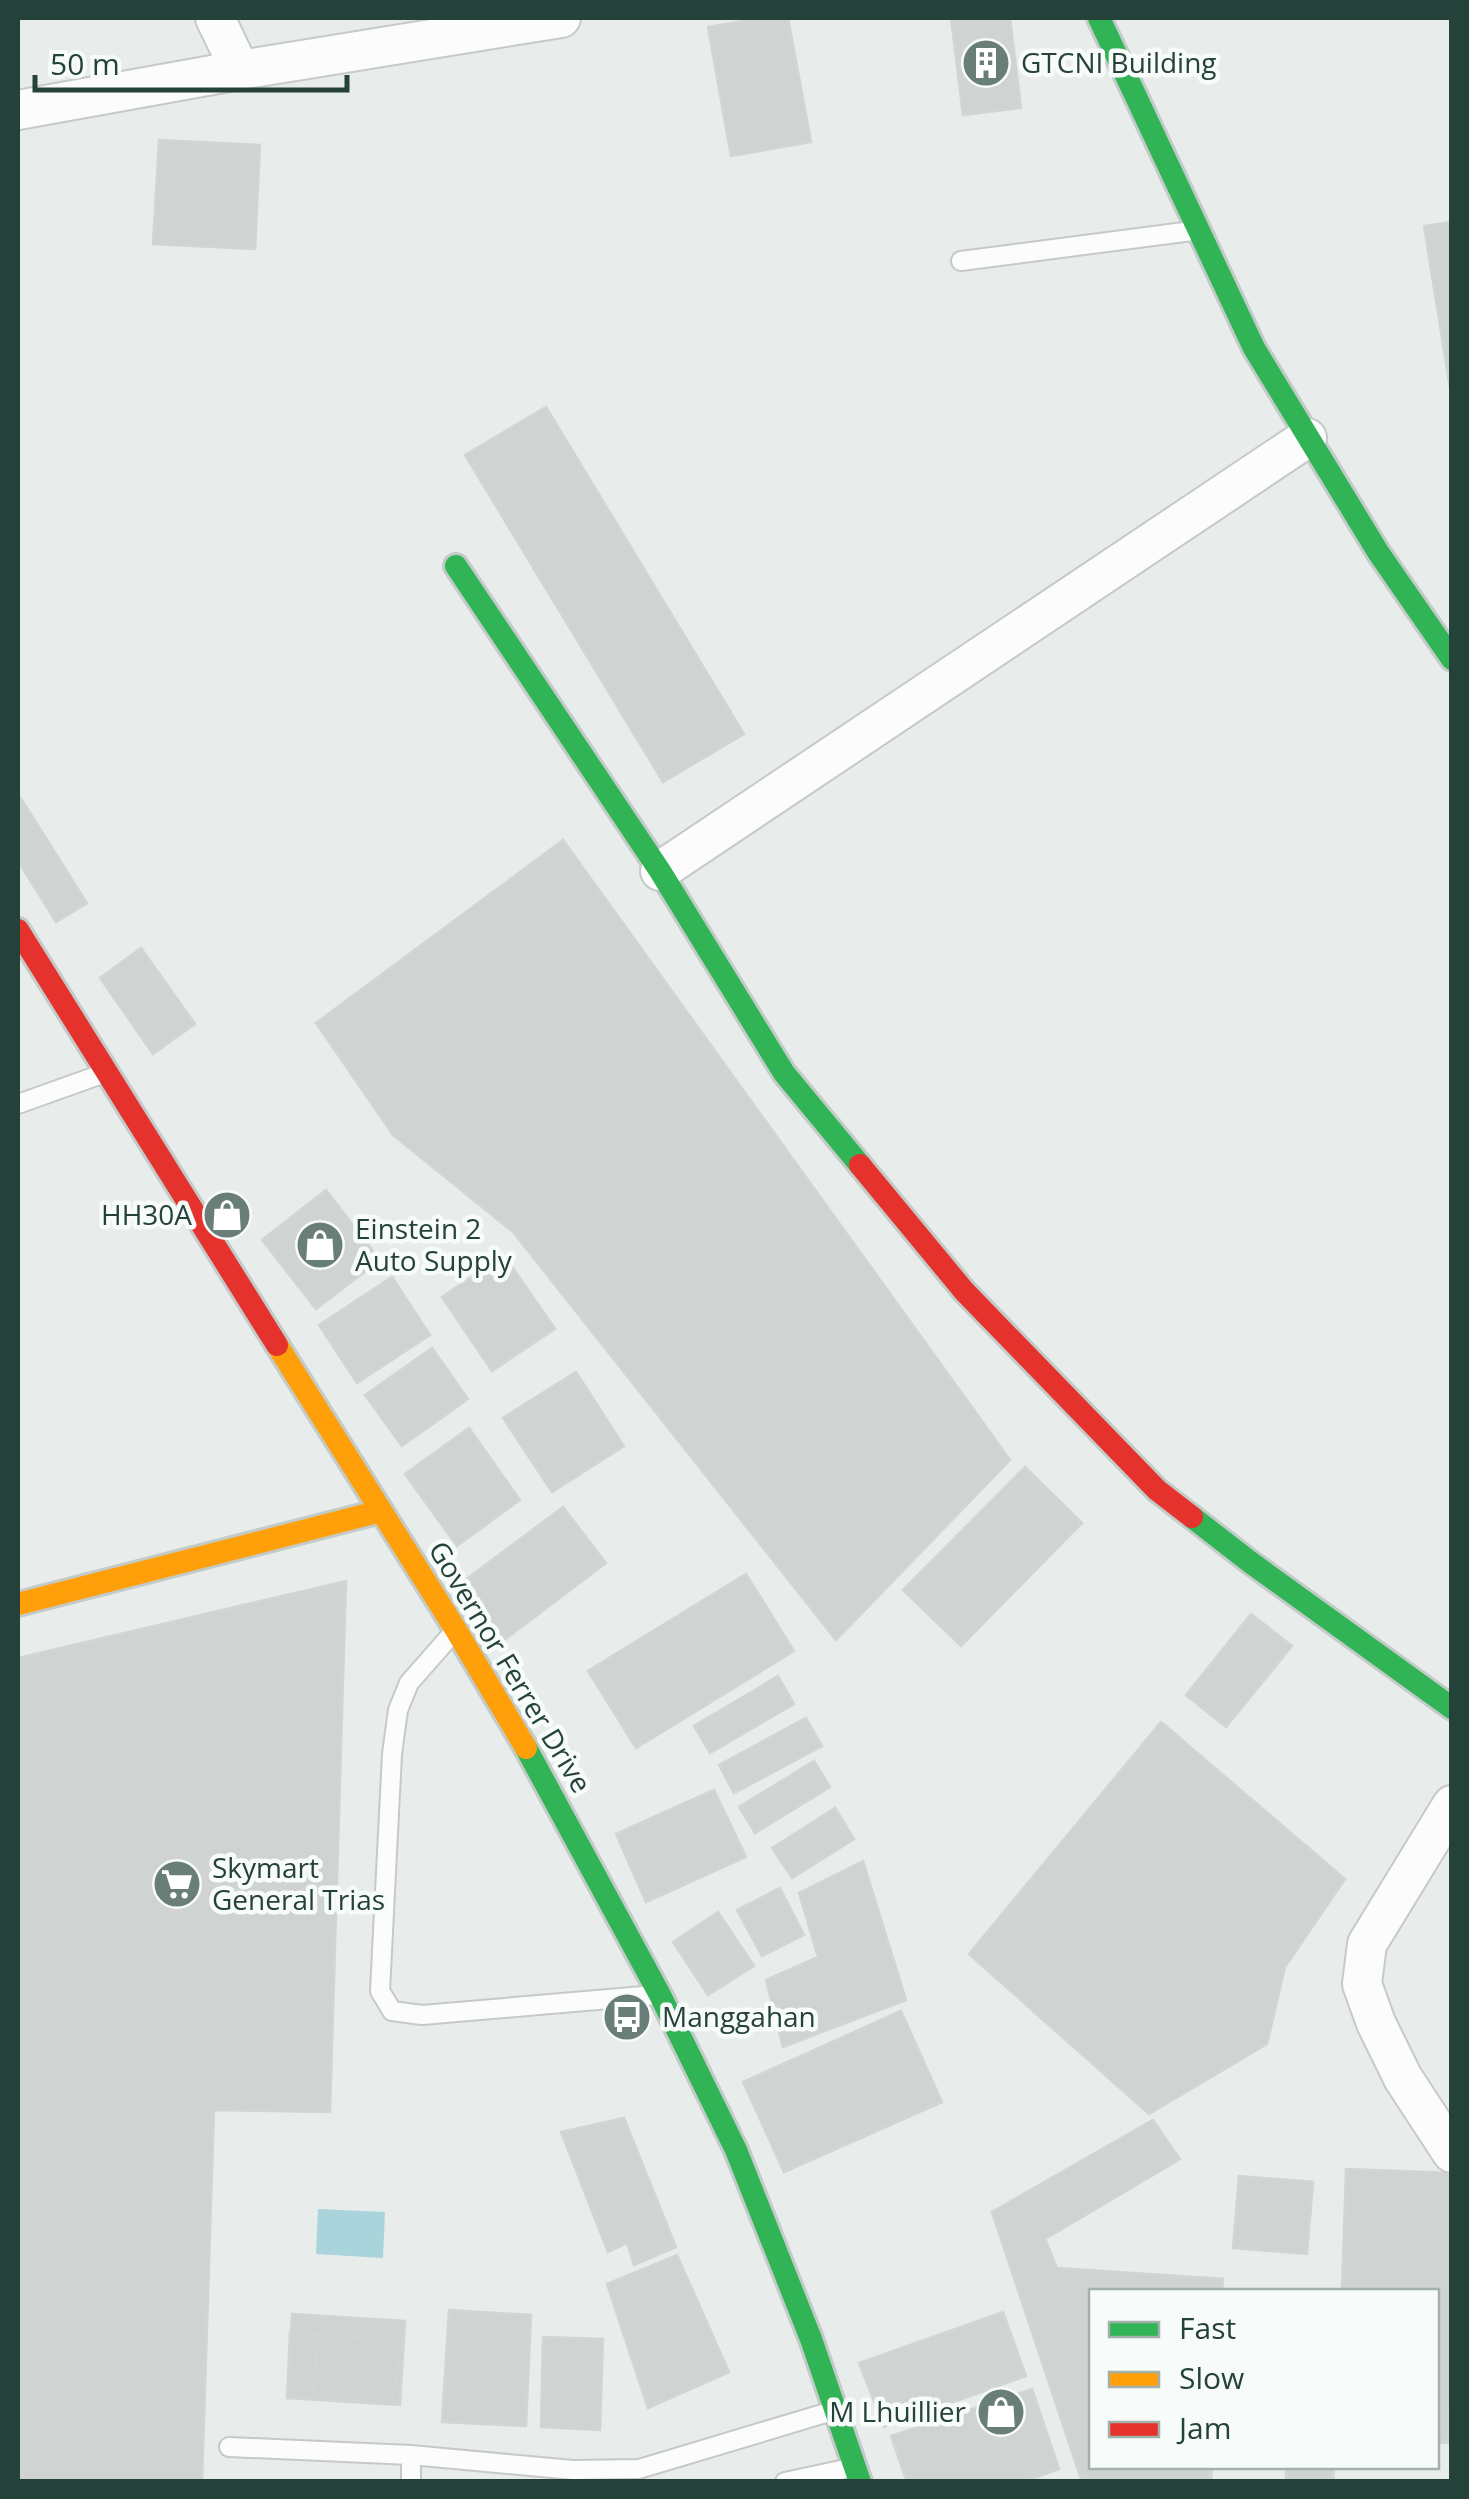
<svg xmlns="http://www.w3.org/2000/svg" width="1469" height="2499" viewBox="0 0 1469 2499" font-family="'Open Sans',sans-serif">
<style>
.water{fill:#a9d4db}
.building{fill:#cfd4d2;stroke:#d1d6d4;stroke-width:2.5}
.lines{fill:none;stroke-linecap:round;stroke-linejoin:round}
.lane-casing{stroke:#c5cac8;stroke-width:22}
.street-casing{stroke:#c5cac8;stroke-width:42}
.fast-casing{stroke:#c3cbc8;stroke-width:28}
.slow-casing{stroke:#c3cbc8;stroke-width:28}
.jam-casing{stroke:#c3cbc8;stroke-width:28}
.lane{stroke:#fcfcfc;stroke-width:18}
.street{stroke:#fcfcfc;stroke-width:38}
.fast{stroke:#30b455;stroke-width:22}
.slow{stroke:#ff9f0a;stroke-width:22}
.jam{stroke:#e5322d;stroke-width:22}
.labels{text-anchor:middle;stroke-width:9;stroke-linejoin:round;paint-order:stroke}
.poi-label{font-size:28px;fill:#24423a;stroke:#f7fbf9;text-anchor:start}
.street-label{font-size:28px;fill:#24423a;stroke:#f7fbf9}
</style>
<rect width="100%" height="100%" fill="#e8edeb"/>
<path class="water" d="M318,2209l67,3 -2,46 -67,-4z"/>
<path class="building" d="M761,18h27l23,124 -80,14 -23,-129z
M951,18h59l11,90 -58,7z
M159,140l101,5 -5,104 -102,-5z
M1452,222v178l-28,-174z
M546,407l198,327 -81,48 -198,-327z
M18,794l69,109 -31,19 -38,-61z
M563,840l447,620 -174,180 -323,-408 -120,-97 -77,-112z
M141,948l54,76 -42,30 -53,-76z
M326,1190l54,70 -64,49 -54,-69z
M504,1255l51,74 -63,42 -50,-74z
M392,1277l38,58 -73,48 -38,-58z
M432,1348l36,51 -66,47 -37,-51z
M576,1372l48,74 -72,46 -49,-74z
M469,1428l51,72 -63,46 -52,-72z
M1025,1467l57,56 -121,123 -58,-56z
M563,1507l43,56 -103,78 -43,-57z
M746,1574l48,77 -158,97 -48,-77z
M346,1581l-16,531 -116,-2 -12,372h-184v-824z
M1251,1614l41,32 -66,81 -40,-32z
M778,1676l16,28 -84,49 -16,-27z
M806,1718l16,28 -88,47 -15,-28z
M1161,1722l184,157 -60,88 -18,77 -118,70 -180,-160z
M814,1761l16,26 -75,46 -16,-26z
M714,1790l32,67 -100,45 -30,-68z
M835,1808l19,31 -62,39 -20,-30z
M863,1861l43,139 -123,47 -17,-67 52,-23 -19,-64z
M780,1888l24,47 -42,21 -25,-46z
M718,1912l36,54 -46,29 -35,-53z
M901,2011l41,91 -158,70 -41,-90z
M624,2118l52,129 -42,18 -7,-22 -19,9 -47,-120z
M1153,2120l27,39 -135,80 12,29 166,11 -1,13h-130v174h120l-1,16h-129l-90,-270z
M1346,2169l106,4v181l-4,89h-12v-151h-94z
M1239,2176l74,6 -6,72 -74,-6z
M677,2255l52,117 -81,36 -41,-124z
M449,2310l82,5 -5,111 -84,-4z
M1003,2312l23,64 -142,51 -25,-64z
M292,2314l113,7 -5,84 -113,-7z
M290,2333l74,5 -1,10 -46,-3 -4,54 -26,-1z
M543,2337l60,2 -3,91 -59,-3z
M317,2345l46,3 36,11 -7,45 -79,-5z
M1032,2389l27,80 -36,13h-116l-16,-46z
M1286,2466h48l-1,16h-47z"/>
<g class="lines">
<g class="lane-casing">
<path id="lane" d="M961,261l231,-30
M18,1104l84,-30
M452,1634l-43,49 -11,27 -6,44 -12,237 12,20 30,4 233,-20
M229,2447l182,8 162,15 66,-1 190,-57
M411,2482v-27
M785,2482l65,-14"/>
</g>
<g class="street-casing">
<path id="street" d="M215,18l25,52
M18,110l222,-40 321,-52
M660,871l647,-433
M1452,1805l-85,139 -5,40 14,39 27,55 49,75"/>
</g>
<g class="fast-casing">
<path id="fast" d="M1099,18l155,330 124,204 74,107
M456,566l204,305 124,202 76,92
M1192,1517l58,45 202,146
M526,1748l134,247 76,155 75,189 49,143"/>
</g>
<g class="slow-casing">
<path id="slow" d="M277,1345l179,285 70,118
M18,1604l363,-93"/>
</g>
<g class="jam-casing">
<path id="jam" d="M18,930l259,415
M860,1165l104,126 193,199 35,27"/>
</g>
<use href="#lane" class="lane"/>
<use href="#street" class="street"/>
<use href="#fast" class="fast"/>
<use href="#slow" class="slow"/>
<use href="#jam" class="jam"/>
</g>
<defs>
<g id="building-disc" transform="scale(2.5)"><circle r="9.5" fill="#697e78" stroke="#f7fbf9"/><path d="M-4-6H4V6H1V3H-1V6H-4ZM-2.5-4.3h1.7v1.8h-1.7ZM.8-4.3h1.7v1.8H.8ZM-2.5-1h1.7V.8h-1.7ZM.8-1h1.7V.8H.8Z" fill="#fff"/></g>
<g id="shop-disc" transform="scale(2.5)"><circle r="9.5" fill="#697e78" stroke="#f7fbf9"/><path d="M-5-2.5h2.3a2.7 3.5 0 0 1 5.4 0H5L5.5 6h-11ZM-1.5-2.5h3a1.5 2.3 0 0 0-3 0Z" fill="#fff"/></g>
<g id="supermarket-disc" transform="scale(2.5)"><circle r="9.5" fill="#697e78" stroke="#f7fbf9"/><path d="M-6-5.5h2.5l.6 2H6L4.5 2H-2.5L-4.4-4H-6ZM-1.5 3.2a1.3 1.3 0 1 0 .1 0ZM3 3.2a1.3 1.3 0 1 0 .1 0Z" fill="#fff"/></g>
<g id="bus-disc" transform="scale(2.5)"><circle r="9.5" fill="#697e78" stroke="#f7fbf9"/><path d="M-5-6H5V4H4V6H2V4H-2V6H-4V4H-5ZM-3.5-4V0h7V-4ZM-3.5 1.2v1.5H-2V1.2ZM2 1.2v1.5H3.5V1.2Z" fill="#fff"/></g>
</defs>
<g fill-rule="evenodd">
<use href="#building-disc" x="986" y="63"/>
<use href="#shop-disc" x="227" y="1215"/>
<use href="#shop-disc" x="320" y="1245"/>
<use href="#supermarket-disc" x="177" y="1884"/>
<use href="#bus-disc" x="627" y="2017"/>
<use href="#shop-disc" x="1001" y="2412"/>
</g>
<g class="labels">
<g class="poi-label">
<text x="1021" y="73">GTCNI Building</text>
<text x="192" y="1225" text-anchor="end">HH30A</text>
<text x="355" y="1239">Einstein 2<tspan x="355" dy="32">Auto Supply</tspan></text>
<text x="212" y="1878">Skymart<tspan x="212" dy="32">General Trias</tspan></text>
<text x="662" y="2027">Manggahan</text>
<text x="966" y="2422" text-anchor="end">M Lhuillier</text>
</g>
<g class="street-label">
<text transform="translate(510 1667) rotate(59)" y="10">Governor Ferrer Drive</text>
</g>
</g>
<rect width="1469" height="2499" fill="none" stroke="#24423a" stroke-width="40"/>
<rect x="1089" y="2289" width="350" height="180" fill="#f7fbf9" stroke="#a3b1ad" stroke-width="2.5"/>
<rect x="1109" y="2322" width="50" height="15" fill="#30b455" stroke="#a3b1ad" stroke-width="2.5"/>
<text x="1179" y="2339" font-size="30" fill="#24423a">Fast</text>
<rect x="1109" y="2372" width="50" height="15" fill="#ff9f0a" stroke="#a3b1ad" stroke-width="2.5"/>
<text x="1179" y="2389" font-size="30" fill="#24423a">Slow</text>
<rect x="1109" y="2422" width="50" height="15" fill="#e5322d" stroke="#a3b1ad" stroke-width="2.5"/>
<text x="1179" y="2439" font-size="30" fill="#24423a">Jam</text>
<path d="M35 75v15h312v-15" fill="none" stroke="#24423a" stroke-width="5"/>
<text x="50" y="75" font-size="30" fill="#24423a" stroke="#f7fbf9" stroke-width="8" paint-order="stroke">50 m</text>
</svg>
